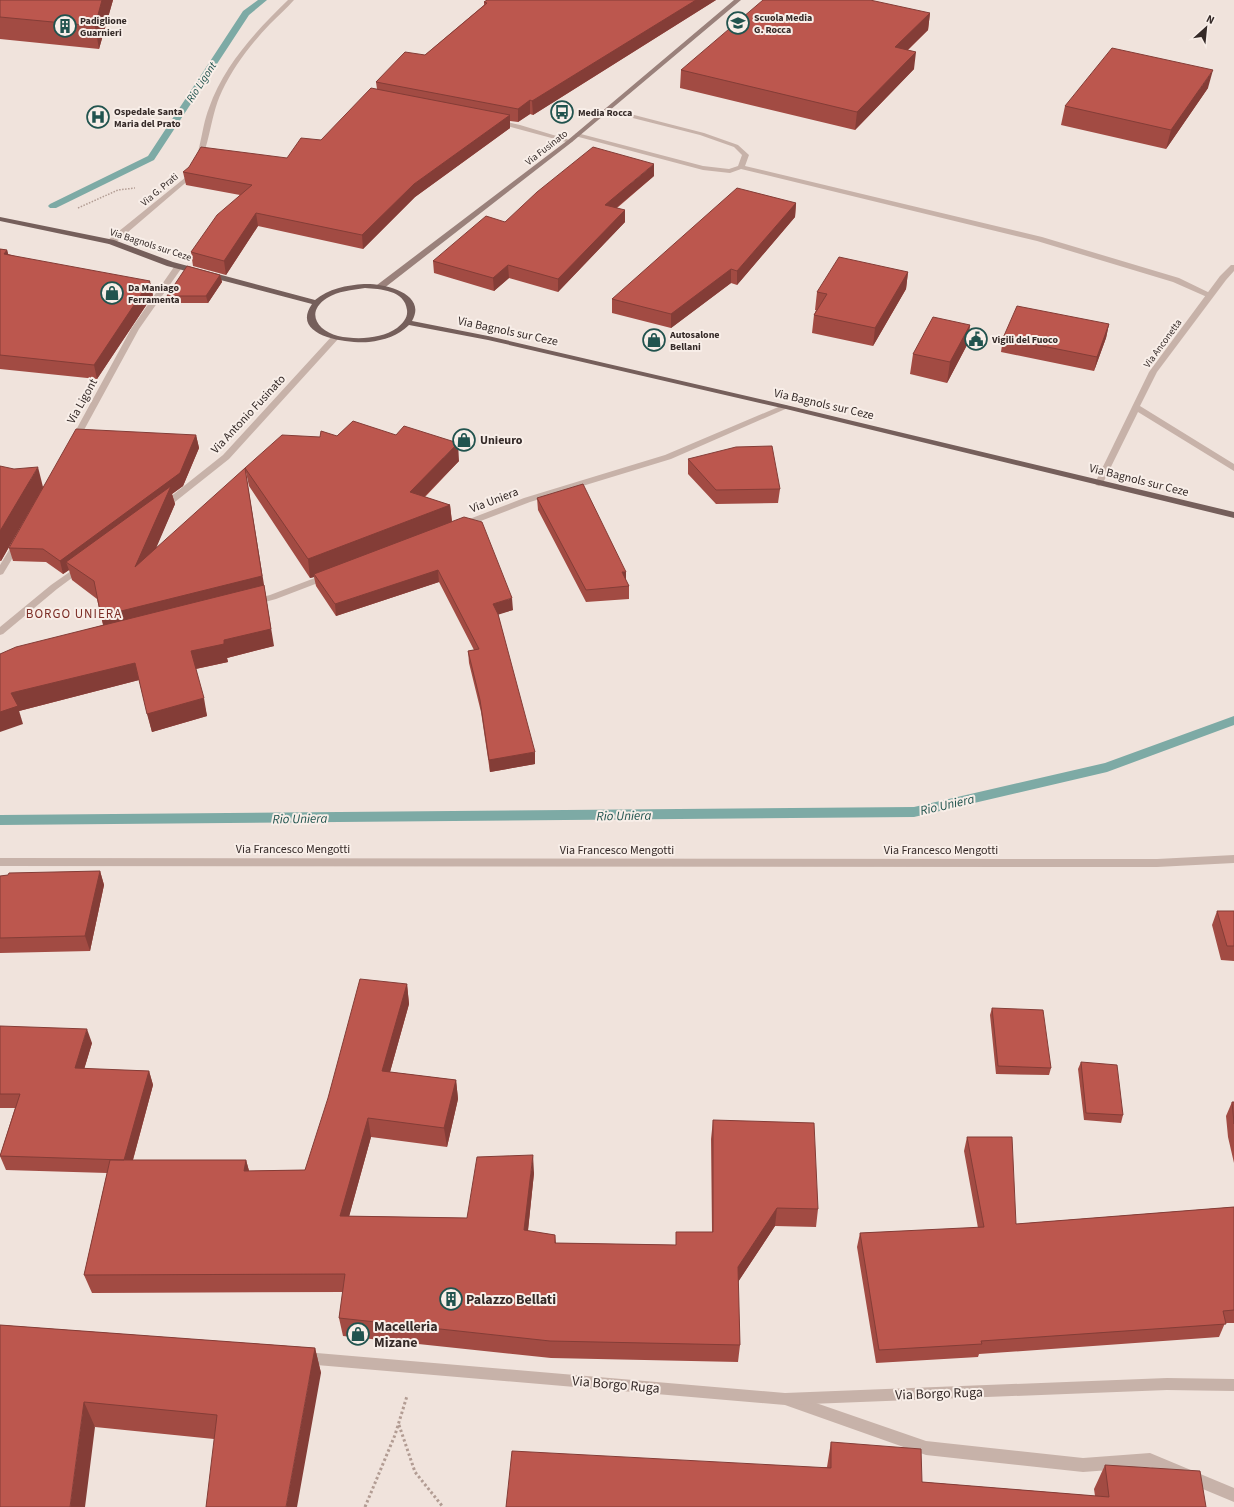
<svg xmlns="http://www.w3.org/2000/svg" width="1234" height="1507" viewBox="0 0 1234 1507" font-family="'Source Sans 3',sans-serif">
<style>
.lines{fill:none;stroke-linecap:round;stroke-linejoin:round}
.stream{fill:#7daaa5;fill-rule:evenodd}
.path-far1{stroke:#b29c93;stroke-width:1.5;stroke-dasharray:1.5 1.5;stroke-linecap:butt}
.path{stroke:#b29c93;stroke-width:3;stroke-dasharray:2.5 2.5;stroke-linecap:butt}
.service{fill:#c7b2a9;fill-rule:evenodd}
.minor{fill:#c7b2a9;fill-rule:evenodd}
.tertiary{fill:#c7b2a9;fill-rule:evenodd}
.secondary{fill:#9a817b;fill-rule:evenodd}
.primary{fill:#755f5b;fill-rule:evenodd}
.wall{fill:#a24b43}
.shaded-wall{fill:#843d37}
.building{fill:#bc574e;stroke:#843d37}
.labels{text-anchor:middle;stroke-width:4;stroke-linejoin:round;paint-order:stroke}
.far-poi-label{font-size:10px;font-weight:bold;fill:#352a28;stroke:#f8eee8;text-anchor:start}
.far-street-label{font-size:10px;fill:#352a28;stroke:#f8eee8}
.far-water-label{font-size:11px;font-style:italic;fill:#21534e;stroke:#f8eee8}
.street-label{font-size:12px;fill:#352a28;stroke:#f8eee8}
.poi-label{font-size:12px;font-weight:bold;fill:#352a28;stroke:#f8eee8;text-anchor:start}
.neighbourhood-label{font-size:13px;letter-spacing:1px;fill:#7d2f28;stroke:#f8eee8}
.water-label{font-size:13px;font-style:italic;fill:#21534e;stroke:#f8eee8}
.near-poi-label{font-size:14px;font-weight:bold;fill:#352a28;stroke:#f8eee8;text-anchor:start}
.near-street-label{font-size:14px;fill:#352a28;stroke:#f8eee8}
</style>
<rect width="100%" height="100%" fill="#f0e3dc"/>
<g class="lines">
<path class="stream" d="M258,0h9l-18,15 -95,145 -98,48h-6l-2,-2 2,-2 98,-48 95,-145z
M1234,716v9l-127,47 -193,45 -914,8v-10l914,-8 191,-44z"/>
<path class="path-far1" d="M78,208l40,-18 17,-2"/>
<path class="path" d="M399,1425l16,47 28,35
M365,1507l30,-72 12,-39"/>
<path class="service" d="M607,108l97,25 34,12 11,10 -4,11 297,71 137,41 35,17 -4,2h-3l-34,-15 -136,-41 -296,-72 -11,4 -27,-3 -128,-34v-2l2,-1 126,33 26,3 9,-3 4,-11 -8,-8 -34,-12 -95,-24 -1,-1z
M498,120l22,5 53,16 -3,2 -74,-20v-2z
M790,1394l136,47 157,17 67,-5 84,35v14l-84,-35 -67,5 -157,-17 -141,-50 -2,-5 2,-5z"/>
<path class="minor" d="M176,264h3l4,2 -44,63 -61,112 -4,2h-3l-1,-2 61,-112z
M1231,265h3v6l-8,9 -69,92 -17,34 94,58v7l-96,-59 -35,71 -4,3 -3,-1 -1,-2 54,-111 71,-96z
M783,405h3l4,2 -119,52 -141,43 -65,25h-6l-1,-2 1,-2 65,-25 141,-43z
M17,541l4,3 -18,30 -3,1v-10l14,-23z
M328,573l3,1 2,2 -2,2 -55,21 -22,6 -5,-3 2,-2 19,-5z
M305,1352l480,41 382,-15 67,1v12l-67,-1 -382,15 -480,-41 -5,-2 -2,-4 2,-4z"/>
<path class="tertiary" d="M288,0h6c-7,8 -16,16 -24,24 -19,20 -36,42 -48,67 -14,29 -11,63 -32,88l-76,65h-6v-4l78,-63c16,-21 14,-46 23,-69 15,-43 47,-77 79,-108z
M332,336h6l1,2 -110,121 -63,50h-6l-1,-2 1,-2 63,-50z
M81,564l4,3 -1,2 -27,20 -54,45 -3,1v-8l51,-42z
M1234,855v8l-77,4 -1157,-1v-8l1157,1z"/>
<path class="secondary" d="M734,0h7l-169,142 -189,147h-6v-4l191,-145z"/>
<path class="primary" d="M0,217l114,23 59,22 142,38c13,-11 32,-15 49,-16 19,-1 64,9 48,37l76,15 298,69 448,107v6l-448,-109 -298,-69 -79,-15c-11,11 -25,15 -40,17 -19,2 -80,-5 -57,-38l-145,-38 -58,-22 -109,-23zM365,288c15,1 40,2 42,22 1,8 -4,13 -10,18 -16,11 -40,12 -59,8 -21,-5 -33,-24 -11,-38 11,-7 25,-8 38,-10z"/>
</g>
<path class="wall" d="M0,0h113l-14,49 -99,-10z
M487,0h229l-183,115 -3,-1 -12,8 -8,-1v7l-95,69 -52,52 -105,-23 -32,49 -33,-9 -2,-14 49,-57 -54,-10 -3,-13 104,-14 34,-18 56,-51 -1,-7 49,-27 59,-50v-3z
M930,13l-2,17 -20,20 6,19 -59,61 -175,-42 1,-18z
M1208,88l-42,61 -105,-24 4,-19z
M654,176l-37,32 8,14 -67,70 -49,-14 -15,13 -60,-18 -1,-12 72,-39z
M796,203l-1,14 -58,68 -6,-2 -60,45 -59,-15v-14z
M0,249l7,1 1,4 145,41 -56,84 -97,-10z
M908,272l-2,17 -33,57 -61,-13 2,-18 2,-5h-1l2,-18z
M220,275l2,7 -14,21h-40l-1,-7z
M1109,324l-3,14 -12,33 -93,-19 2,-14z
M970,325l-3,20 -20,38 -37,-9 3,-20z
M196,435l3,13 -16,38 -11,8 3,10 -20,45 119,97 -47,12 1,4 -32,7 11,47 -55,16 -13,-52 -120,31 4,13 -23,-70 103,-29 -6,-26 -25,-19 -3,-10 -6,4 -17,-12 -33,-1 -4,-13 30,-53 -38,66h-1v-95l43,21z
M337,436l122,25 -34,36 25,8 2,16 61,89 -15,4 37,150 -45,8 -9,-60 -12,-49 -1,-12 6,-1 -35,-68 -103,34 -20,-30 -2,-9 -4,1 -61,-92 -4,-18 75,-31z
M688,459l92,30 -2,14 -62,1 -28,-30z
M537,498l89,83 3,5v13l-43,3 -48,-92z
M100,871l4,14 -14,66 -90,2v-77z
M1217,911h17v50l-13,-1 -9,-35z
M407,984l2,20 -19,68 66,8 2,19 -11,48 -76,-10 -22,79 118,2 67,-45 -6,58 27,4 1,8 120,2 36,-13 -1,-93 2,-19 105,89 -2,18 -41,-1 -37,56 2,63 -2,17 -187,-4 -208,-22 -4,-18 4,-26 -251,1 -8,-18 23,-102 -101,-3 -6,-14 15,-48h-15v-82l92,17 -8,26 65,2 4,14 -20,75h113l3,11 56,-1z
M992,1008l59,60 -2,7 -53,-1 -6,-59z
M1081,1062l42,53 -2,8 -37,-3 -6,-51z
M1232,1102h2v61l-6,-26 -2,-21z
M967,1137l49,87 218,-17v116h-9l-6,14 -240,17 -1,3 -102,6 -19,-116 3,-14 118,-5 -14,-77z
M0,1325l315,23 6,25 -107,66 -119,-12z
M831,1442l91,40 173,14 -1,-7 11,-24 101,42h-700l321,-40z"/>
<path class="shaded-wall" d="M102,0h11l-14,49 -4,-23z
M696,0h20l-183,115 -1,-14z
M930,13l-2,17 -35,34 2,-17z
M916,52l-2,17 -59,61 2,-18z
M1213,70l-5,18 -42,61 5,-19z
M530,100v14l-12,8v-13z
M510,115v13l-95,69 -52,52 -1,-14 52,-51z
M654,164v12l-49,41v-12z
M796,203l-1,14 -58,68v-14z
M625,210v12l-67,70v-13z
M256,213l2,13 -32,49 -2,-14z
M7,250l4,14 -7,-10z
M508,265l1,13 -15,13 -1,-13z
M731,269v14l-60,45v-14z
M908,272l-2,17 -33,57 2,-18z
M220,275l2,7 -14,21 -2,-7z
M150,281l3,14 -56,84 -3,-14z
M1109,324l-3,14 -12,33 3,-14z
M970,325l-3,20 -20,38 3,-21z
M196,435l3,13 -16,38 -11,8 3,10 -35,82 -74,-24 3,8 -6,4 -3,-13z
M458,443l1,18 -48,49 -1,-18z
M38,467l5,20 -42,74 -1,-4v-26z
M245,468l29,178 -47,12 1,4 -33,7 -89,-34 -5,-19z
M450,505l2,19 -138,50v3l-4,1 -2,-19z
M438,570l1,12 -103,34 -1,-12z
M622,572h4v12z
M512,598l1,12 -19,6 -1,-12z
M135,663l4,17 -120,31 4,13 -23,8v-20l11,-19z
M204,698l3,18 -55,16 -5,-18z
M535,752v12l-45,8 -1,-12z
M100,871l4,14 -14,66 -5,-15z
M407,984l2,20 -24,86 -3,-19z
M87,1029l5,14 -12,40 -5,-15z
M149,1071l4,14 -24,89 -5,-14z
M456,1080l2,19 -11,48 -3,-19z
M368,1118l3,19 -27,98 -4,-19z
M533,1155l1,18 -8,75 -2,-18z
M246,1160l5,18 -7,-7z
M777,1208l-2,18 -39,59 2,-18z
M315,1348l6,25 -24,134h-11z
M84,1402l11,25 -10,80h-15z"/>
<path class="building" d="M0,0h102l-7,26 -95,-9z
M487,0h209l-164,101 -2,-1 -12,9 -142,-27 29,-30 20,3 62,-52 -3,-1z
M763,0h107l60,13 -35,34 21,5 -59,60 -176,-42z
M1112,48l101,22 -42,60 -106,-24z
M371,88l139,27 -96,69 -52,51 -106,-22 -32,48 -33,-9 26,-37 35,-30 -69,-13 6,-5 12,-20 86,11 14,-20 20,2z
M593,147l61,17 -49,41 20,5 -67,69 -50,-14 -15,13 -60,-17 53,-45 19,6 32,-30z
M737,188l59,15 -59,68 -6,-2 -60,45 -59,-15z
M0,249l7,1 -3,4 146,27 -56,84 -94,-10z
M839,257l69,15 -33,56 -61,-13 13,-21 -10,-2z
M187,266l33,9 -14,21h-39z
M1017,306l92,18 -12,33 -94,-19z
M933,317l37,8 -20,37 -37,-8z
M353,421l43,14 8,-9 54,17 -48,49 40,13 -142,54 -63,-91 37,-33 38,2 1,-6 16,5z
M76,429l120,6 -16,38 -120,88 -17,-12 -34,-1z
M772,446l8,43 -64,1 -28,-31 48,-12z
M0,466l14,3 24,-2 -38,64z
M245,468l17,108 -161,40 -7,-35 -28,-19 105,-76 -36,81z
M583,484l43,88h-4l7,14 -43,4 -49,-92z
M464,517l18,5 30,76 -19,6 5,10 37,138 -46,8 -9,-60 -12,-49 11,-2 -41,-79 -103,34 -21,-30z
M264,585l7,44 -47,11v4l-33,7 13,47 -57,16 -12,-51 -124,30 7,13 -18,6v-58l16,-7z
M100,871l-15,65 -85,2v-62l8,-1 1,-2z
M1217,911h17v35h-7z
M360,979l47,5 -25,87 74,9 -12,48 -76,-10 -28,98 127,2 10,-61 56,-2 -9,75 31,5v8l121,2v-13h37v-112l101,3 4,86 -41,-1 -39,59 2,78 -190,-4 -211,-23 6,-44 -261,1 26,-115h136l-2,11 61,-1 23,-72z
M992,1008l51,2 8,58 -53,-2z
M0,1026l87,3 -12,39 74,3 -25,89 -124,-4 20,-62h-20z
M1081,1062l36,3 6,50 -37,-2z
M1232,1102h2v22v-1z
M967,1137h45l4,87 218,-17v103l-11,1 3,13 -245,17 1,3 -103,6 -19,-117 124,-6z
M0,1325l315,23 -29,159h-80l11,-92 -133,-13 -14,105h-70z
M831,1442l90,7 1,33 187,15 -4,-32 95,6 6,36h-700l6,-56 319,17z"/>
<defs>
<g id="school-ring" transform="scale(1.15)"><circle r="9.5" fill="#f8eee8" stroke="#21534e" stroke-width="1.5"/><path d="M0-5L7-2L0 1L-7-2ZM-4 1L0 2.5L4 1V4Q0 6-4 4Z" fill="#21534e"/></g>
<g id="building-ring" transform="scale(1.15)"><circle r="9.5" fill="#f8eee8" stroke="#21534e" stroke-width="1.5"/><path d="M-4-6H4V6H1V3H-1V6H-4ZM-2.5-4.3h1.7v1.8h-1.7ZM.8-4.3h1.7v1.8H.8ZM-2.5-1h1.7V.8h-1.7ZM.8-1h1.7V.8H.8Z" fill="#21534e"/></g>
<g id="bus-ring" transform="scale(1.15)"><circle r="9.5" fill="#f8eee8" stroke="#21534e" stroke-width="1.5"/><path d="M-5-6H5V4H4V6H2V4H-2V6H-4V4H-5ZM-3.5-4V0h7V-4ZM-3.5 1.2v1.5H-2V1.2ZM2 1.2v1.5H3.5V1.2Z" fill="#21534e"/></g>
<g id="hospital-ring" transform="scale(1.15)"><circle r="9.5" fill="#f8eee8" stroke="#21534e" stroke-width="1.5"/><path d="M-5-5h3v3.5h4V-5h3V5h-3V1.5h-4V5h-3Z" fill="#21534e"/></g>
<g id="shop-ring" transform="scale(1.15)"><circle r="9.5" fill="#f8eee8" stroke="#21534e" stroke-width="1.5"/><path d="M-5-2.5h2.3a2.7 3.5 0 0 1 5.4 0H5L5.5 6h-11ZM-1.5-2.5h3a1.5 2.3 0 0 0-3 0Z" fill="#21534e"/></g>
<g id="civic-ring" transform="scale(1.15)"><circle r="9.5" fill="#f8eee8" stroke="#21534e" stroke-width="1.5"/><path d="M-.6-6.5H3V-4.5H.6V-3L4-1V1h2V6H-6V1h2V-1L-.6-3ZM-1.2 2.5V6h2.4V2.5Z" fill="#21534e"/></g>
</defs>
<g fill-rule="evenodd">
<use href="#school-ring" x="738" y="23"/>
<use href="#building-ring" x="65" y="26"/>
<use href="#bus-ring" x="562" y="112"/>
<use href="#hospital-ring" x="98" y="117"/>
<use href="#shop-ring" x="112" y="293"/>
<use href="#civic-ring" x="976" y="339"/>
<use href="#shop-ring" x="654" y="340"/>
<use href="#shop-ring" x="464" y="440"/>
<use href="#building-ring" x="451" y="1299"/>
<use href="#shop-ring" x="358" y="1334"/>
</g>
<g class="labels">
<g class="far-poi-label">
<text x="754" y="21">Scuola Media<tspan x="754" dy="12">G. Rocca</tspan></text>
<text x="80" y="24">Padiglione<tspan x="80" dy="12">Guarnieri</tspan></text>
<text x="114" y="115">Ospedale Santa<tspan x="114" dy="12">Maria del Prato</tspan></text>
<text x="578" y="116">Media Rocca</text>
<text x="128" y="291">Da Maniago<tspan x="128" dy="12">Ferramenta</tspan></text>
<text x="670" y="338">Autosalone<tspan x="670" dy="12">Bellani</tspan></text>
<text x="992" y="343">Vigili del Fuoco</text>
</g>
<g class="far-street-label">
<text transform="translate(546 147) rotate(-38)" y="4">Via Fusinato</text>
<text transform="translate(159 189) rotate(-40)" y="4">Via G. Prati</text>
<text transform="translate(151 244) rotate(18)" y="4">Via Bagnols sur Ceze</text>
<text transform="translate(1162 343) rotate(-54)" y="4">Via Anconetta</text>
</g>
<g class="far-water-label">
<text transform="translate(201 82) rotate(-57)" y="4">Rio Ligont</text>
</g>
<g class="street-label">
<text transform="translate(508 331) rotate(12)" y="4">Via Bagnols sur Ceze</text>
<text transform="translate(82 401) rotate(-61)" y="4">Via Ligont</text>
<text transform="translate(824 404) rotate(13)" y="4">Via Bagnols sur Ceze</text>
<text transform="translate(248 414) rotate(-47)" y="4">Via Antonio Fusinato</text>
<text transform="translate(1139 480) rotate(14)" y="4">Via Bagnols sur Ceze</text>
<text transform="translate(494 500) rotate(-21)" y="4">Via Uniera</text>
<text x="293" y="853">Via Francesco Mengotti</text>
<text x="617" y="854">Via Francesco Mengotti</text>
<text x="941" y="854">Via Francesco Mengotti</text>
</g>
<g class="poi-label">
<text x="480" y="444">Unieuro</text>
</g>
<g class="neighbourhood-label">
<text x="74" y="618">BORGO UNIERA</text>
</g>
<g class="water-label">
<text transform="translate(947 804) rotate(-13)" y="5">Rio Uniera</text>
<text transform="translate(624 815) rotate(-1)" y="5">Rio Uniera</text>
<text transform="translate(300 818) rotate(-1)" y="5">Rio Uniera</text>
</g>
<g class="near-poi-label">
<text x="466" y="1304">Palazzo Bellati</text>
<text x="374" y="1331">Macelleria<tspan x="374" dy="16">Mizane</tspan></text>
</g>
<g class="near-street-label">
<text transform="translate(616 1384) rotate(5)" y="5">Via Borgo Ruga</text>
<text transform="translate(939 1393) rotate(-2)" y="5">Via Borgo Ruga</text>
</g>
</g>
<g transform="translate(1206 28) rotate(27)" stroke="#f8eee8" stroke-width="3" paint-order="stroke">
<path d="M0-3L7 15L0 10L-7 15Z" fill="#352a28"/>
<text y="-6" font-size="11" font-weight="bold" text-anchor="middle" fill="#352a28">N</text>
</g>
</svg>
